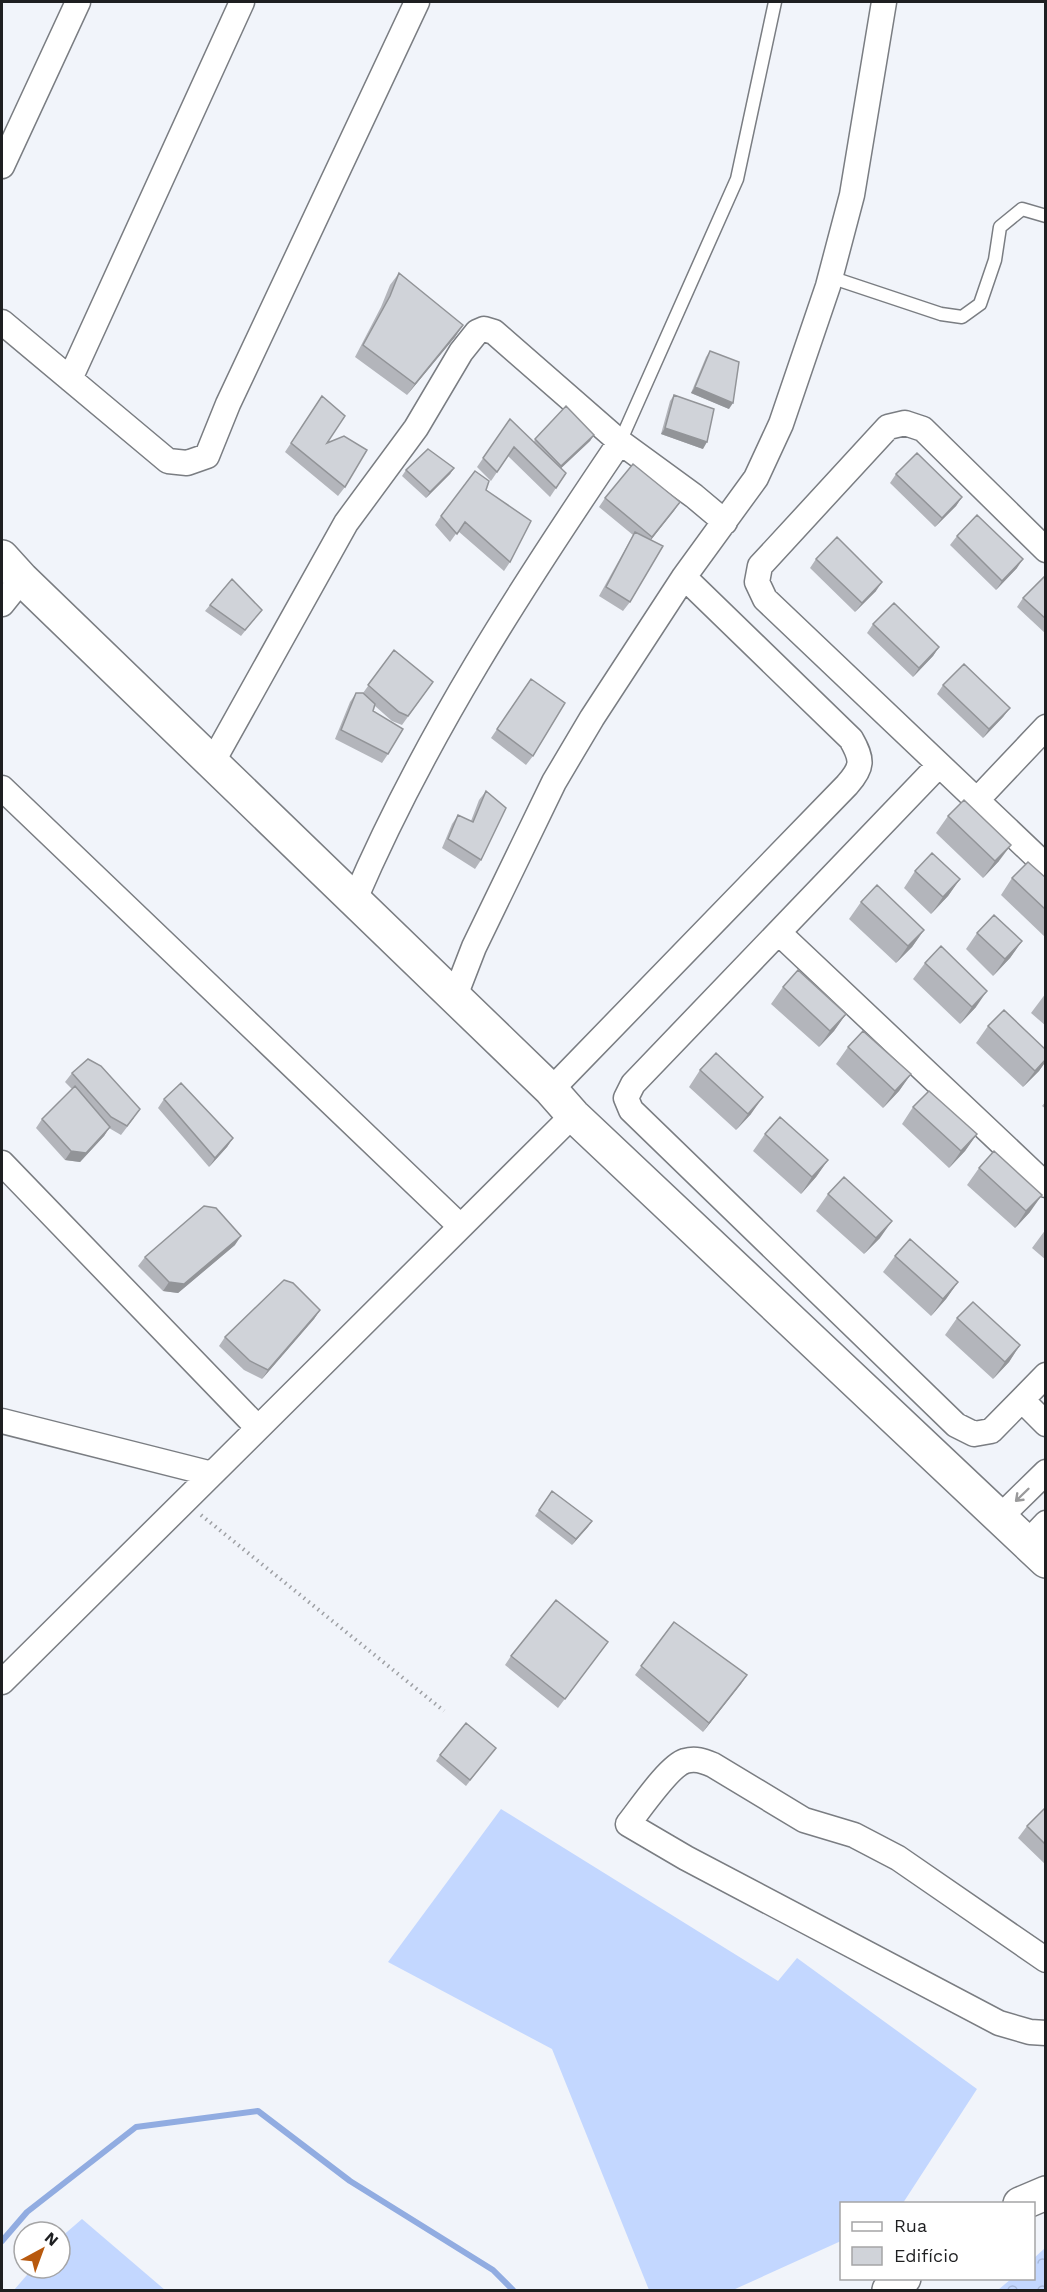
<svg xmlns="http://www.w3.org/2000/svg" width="1047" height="2292" viewBox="0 0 1047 2292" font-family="'Work Sans',sans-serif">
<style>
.grass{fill:#c3d7ff}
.forest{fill:url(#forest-crowns)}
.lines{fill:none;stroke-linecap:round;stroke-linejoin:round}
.stream{stroke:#91ace1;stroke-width:6}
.lane-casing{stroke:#7a7d82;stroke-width:15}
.street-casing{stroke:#7a7d82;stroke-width:27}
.secondary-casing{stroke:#7a7d82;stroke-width:36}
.path{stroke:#9ea0a4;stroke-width:4;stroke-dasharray:1.5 4.5;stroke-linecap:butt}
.lane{stroke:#fff;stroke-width:12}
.street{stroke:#fff;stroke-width:24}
.secondary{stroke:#fff;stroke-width:33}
.wall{fill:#b3b5bb}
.shaded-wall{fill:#929498}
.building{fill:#d0d3d9;stroke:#929498;stroke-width:1.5}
.oneway{stroke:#9a9a9b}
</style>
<defs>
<pattern id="forest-crowns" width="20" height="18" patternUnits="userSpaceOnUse" patternTransform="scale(1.5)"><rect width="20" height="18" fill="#c3d7ff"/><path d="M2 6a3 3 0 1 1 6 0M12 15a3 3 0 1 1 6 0" fill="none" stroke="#a7b8da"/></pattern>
</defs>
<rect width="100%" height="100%" fill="#f1f4fa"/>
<path class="grass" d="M501,1809l277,172 19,-23 180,131 -74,114 -61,1 -1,37 -108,49h-84l-97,-241 -164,-87z
M82,2219l83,71h-151l19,-22h27v-30z"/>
<path class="forest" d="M1045,2248v42h-47l13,-11 23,-1v-20z"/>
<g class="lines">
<path class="stream" d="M2,2241l25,-29 109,-85 122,-16 92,70 143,89 20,20"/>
<g class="lane-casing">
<path id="lane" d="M830,277l111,37 21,3 18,-13 15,-44 5,-33 22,-18 24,7
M620,442l117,-263 38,-177"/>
</g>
<g class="street-casing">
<path id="street" d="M2,166l76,-164
M2,322l166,139 19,2 20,-7 21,-52 189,-402
M70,379l172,-377
M1046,550l-123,-121 -18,-6 -17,4 -128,139 -3,16 8,17 281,267
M2,604l20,-25
M212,763l134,-240 70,-95 45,-76 16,-20 7,-3 10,3 126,110 74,54 31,26
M939,765l-306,319 -7,14 5,12 325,315 18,9 17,-3 55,-56
M2,788l458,438
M976,801l70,-74
M355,899c70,-163 166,-311 265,-457
M779,933l267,252
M455,996l19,-49 80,-165 38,-64 92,-141 72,-99 25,-54 47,-138 24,-91 32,-193
M551,1090l296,-305c16,-18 16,-25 4,-46l-167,-162
M2,1163l256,265
M1022,1400l24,24
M2,1421l210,53 361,-359
M999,1518l47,-46
M1027,1543l19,-20
M2,1682l210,-208
M1046,1960l-148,-102 -44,-23 -50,-15 -91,-55c-10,-4 -17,-7 -28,-4 -16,5 -45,48 -57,63l58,34 313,165 31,9 16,1"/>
</g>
<g class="secondary-casing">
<path id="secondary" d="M2,557l20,22 529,511 22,25 473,446
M1020,2204l26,-11
M889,2290l15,-12"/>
</g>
<path class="path" d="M201,1515l243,196"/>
<use href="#lane" class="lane"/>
<use href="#street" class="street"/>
<use href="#secondary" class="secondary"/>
</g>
<path class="wall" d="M399,273l64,52 -8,12 -48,58 -52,-38 26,-50 9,-22z
M710,351l19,58 -38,-16 15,-36z
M674,395l29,54 -42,-15 9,-33z
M322,396l5,47 18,44 -7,9 -53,-44z
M510,419l24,23 1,-3 59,-4 -4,6 -29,27 5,5 -16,24 -42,-41 -17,25 -14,-14z
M454,468l-4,6 -24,24 -24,-22 4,-6z
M896,474l66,23 -6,9 -21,21 -45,-44z
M486,490l24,72 -6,9 -46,-40 -8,11 -15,-17 6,-9z
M605,498l75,4 -29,38 -21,62 -7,9 -24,-15 34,-61 -34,-28z
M957,536l60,32 -21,22 -46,-45z
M816,559l60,32 -21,21 -45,-44z
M1046,578v56l-29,-27 6,-9z
M210,605l47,11 -16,20 -36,-25z
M873,624l66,23 -6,9 -20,21 -46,-44z
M394,650l39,32 -31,43 -10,-4 -17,-15 -2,5 15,43 -6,9 -47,-24 15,-37 6,-9h7z
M531,679l2,77 -7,9 -35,-27z
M943,685l67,23 -7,9 -20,21 -46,-44z
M486,791l-5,69 -6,9 -33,-21 10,-24 6,-9 13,6 8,-21z
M948,816l51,45 -16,17 -47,-45z
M915,871l45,8 -12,17 -17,18 -27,-26z
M1012,878h34v60l-45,-43z
M861,902l63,28 -12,17 -16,16 -47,-44z
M977,933l45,8 -12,17 -17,18 -27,-27z
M925,963l51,44 -16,17 -47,-45z
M783,987l63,27 -12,17 -15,16 -48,-43z
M1046,993v33l-15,-13z
M988,1026l58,24v11l-7,10 -16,16 -47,-44z
M848,1047l63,27 -12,17 -16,17 -47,-44z
M700,1070l51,44 -15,16 -47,-43z
M72,1073l62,45 -13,17 -12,-7 -5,8 -24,26 -15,-2 -29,-32 6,-9 30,-30 -7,-7z
M164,1099l69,39 -6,9 -18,20 -51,-59z
M1046,1101v8l-4,-3z
M913,1107l64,27 -12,17 -16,17 -47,-44z
M765,1134l63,26 -12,17 -15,17 -48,-43z
M979,1168l51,44 -15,16 -48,-43z
M828,1194l52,44 -16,16 -48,-43z
M1046,1229v31l-14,-12z
M235,1245l-57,48 -15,-2 -25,-25 7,-9z
M895,1256l63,26 -12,17 -15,17 -48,-44z
M320,1310l-6,9 -52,60 -18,-9 -25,-24 6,-9z
M957,1318l63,27 -11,17 -16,17 -48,-44z
M552,1491l40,30 -20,24 -37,-29z
M674,1622l73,53 -44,57 -68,-57z
M608,1642l-50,66 -53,-43 6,-9z
M491,1754l-25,32 -30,-25 4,-6z
M1046,1807v58l-28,-27 9,-12z"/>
<path class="shaded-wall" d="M463,325l-8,12 -48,58 8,-11z
M695,387l38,16 -4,6 -38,-16z
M665,428l42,14 -4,7 -42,-15z
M594,435l-4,6 -34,32 5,-7z
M454,468l-4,6 -24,24 4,-6z
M962,497l-6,9 -21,21 7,-9z
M680,502l-6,9 -28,35 6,-9z
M1023,559l-6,9 -21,22 6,-9z
M882,582l-6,9 -21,21 7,-9z
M939,647l-6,9 -20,21 6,-9z
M1010,708l-7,9 -20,21 6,-9z
M1011,845l-12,16 -16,17 12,-17z
M960,879l-12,17 -17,18 12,-17z
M924,930l-12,17 -16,16 12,-17z
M1022,941l-12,17 -17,18 12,-17z
M987,991l-11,16 -16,17 12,-17z
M846,1014l-12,17 -15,16 11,-16z
M1046,1059v2l-7,10 -16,16 12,-16z
M911,1074l-12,17 -16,17 12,-17z
M763,1097l-12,17 -15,16 12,-16z
M110,1127l-6,9 -24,26 -15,-2 6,-9z
M977,1134l-12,17 -16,17 12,-17z
M233,1138l-6,9 -18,20 6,-9z
M828,1160l-12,17 -15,17 11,-17z
M1042,1195l-12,17 -15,16 11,-17z
M892,1221l-12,17 -16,16 12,-16z
M241,1236l-6,9 -57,48 -15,-2 6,-9z
M958,1282l-12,17 -15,17 12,-17z
M320,1310l-6,9 -52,60 6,-9z
M1020,1345l-11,17 -16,17 12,-17z
M592,1521l-4,6 -16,18 4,-6z
M747,1675l-6,9 -38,48 6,-9z"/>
<path class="building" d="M399,273l64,52 -48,59 -52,-39 27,-49z
M710,351l29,11 -6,41 -38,-16z
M674,395l40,14 -7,33 -42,-14z
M322,396l23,20 -18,27 17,-7 23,14 -22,37 -54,-44z
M566,406l28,29 -33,31 -26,-27z
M510,419l56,54 -10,15 -42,-41 -17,25 -14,-14z
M428,449l26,19 -24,24 -24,-22z
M917,453l45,44 -20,21 -46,-44z
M633,464l47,38 -28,35 -47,-39z
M475,471l14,10 -3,9 45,31 -21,41 -45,-40 -8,12 -16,-18z
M977,515l46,44 -21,22 -45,-45z
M635,532l28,14 -33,56 -24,-15z
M837,537l45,45 -20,21 -46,-44z
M1044,577l2,1v41l-23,-21z
M232,579l30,31 -17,20 -35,-25z
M894,603l45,44 -20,21 -46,-44z
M394,650l39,32 -25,34 -9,-4 -31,-27z
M964,664l46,44 -21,21 -46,-44z
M531,679l34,24 -32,53 -36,-27z
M356,693h7l12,11 -2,7 30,18 -15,25 -47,-24z
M486,791l20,17 -25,52 -33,-21 10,-24 15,7z
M964,800l47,45 -16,16 -47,-45z
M932,853l28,26 -17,18 -28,-26z
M1028,862l18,16v32l-34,-32z
M877,885l47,45 -16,16 -47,-44z
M994,915l28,26 -17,18 -28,-26z
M941,946l46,45 -15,16 -47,-44z
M798,970l48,44 -16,17 -47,-44z
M1004,1010l42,40v9l-11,12 -47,-45z
M863,1031l48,43 -16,17 -47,-44z
M716,1053l47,44 -15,17 -48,-44z
M88,1059l13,7 39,43 -13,17 -16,-9 -39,-44z
M181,1083l52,55 -18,20 -51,-59z
M75,1086l35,41 -24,26 -15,-2 -29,-32z
M929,1091l48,43 -16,17 -48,-44z
M780,1117l48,43 -16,17 -47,-43z
M994,1151l48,44 -16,16 -47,-43z
M844,1177l48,44 -16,17 -48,-44z
M204,1206l12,2 25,28 -57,48 -15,-2 -24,-25z
M910,1239l48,43 -15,17 -48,-43z
M284,1280l9,3 27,27 -52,60 -18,-9 -25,-24z
M973,1302l47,43 -15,17 -48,-44z
M552,1491l40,30 -16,18 -37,-29z
M556,1600l52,42 -43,57 -54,-43z
M674,1622l73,53 -38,48 -68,-57z
M466,1723l30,25 -26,32 -30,-25z
M1046,1807v38l-19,-19z"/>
<defs><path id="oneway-shaft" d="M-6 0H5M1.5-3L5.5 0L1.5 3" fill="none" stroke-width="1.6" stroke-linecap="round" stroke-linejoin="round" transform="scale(1.5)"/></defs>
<use class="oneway" href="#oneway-shaft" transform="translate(1022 1495) rotate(136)"/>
<rect width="1047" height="2292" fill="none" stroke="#1e1f21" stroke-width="6"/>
<rect x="840" y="2202" width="195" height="78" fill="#ffffff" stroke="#a5a5a6" stroke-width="1.5"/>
<rect x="852" y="2222" width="30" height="9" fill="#ffffff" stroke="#a5a5a6" stroke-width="1.5"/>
<text x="894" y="2232" font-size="18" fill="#1e1f21">Rua</text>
<rect x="852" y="2247" width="30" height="18" fill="#d0d3d9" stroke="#a5a5a6" stroke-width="1.5"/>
<text x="894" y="2262" font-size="18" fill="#1e1f21">Edifício</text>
<g transform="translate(42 2250) rotate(41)"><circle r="28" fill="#ffffff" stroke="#a5a5a6" stroke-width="1.5"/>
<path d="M0-4.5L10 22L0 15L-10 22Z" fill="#b8590e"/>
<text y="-9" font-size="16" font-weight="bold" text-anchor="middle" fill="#1e1f21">N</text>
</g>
</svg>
